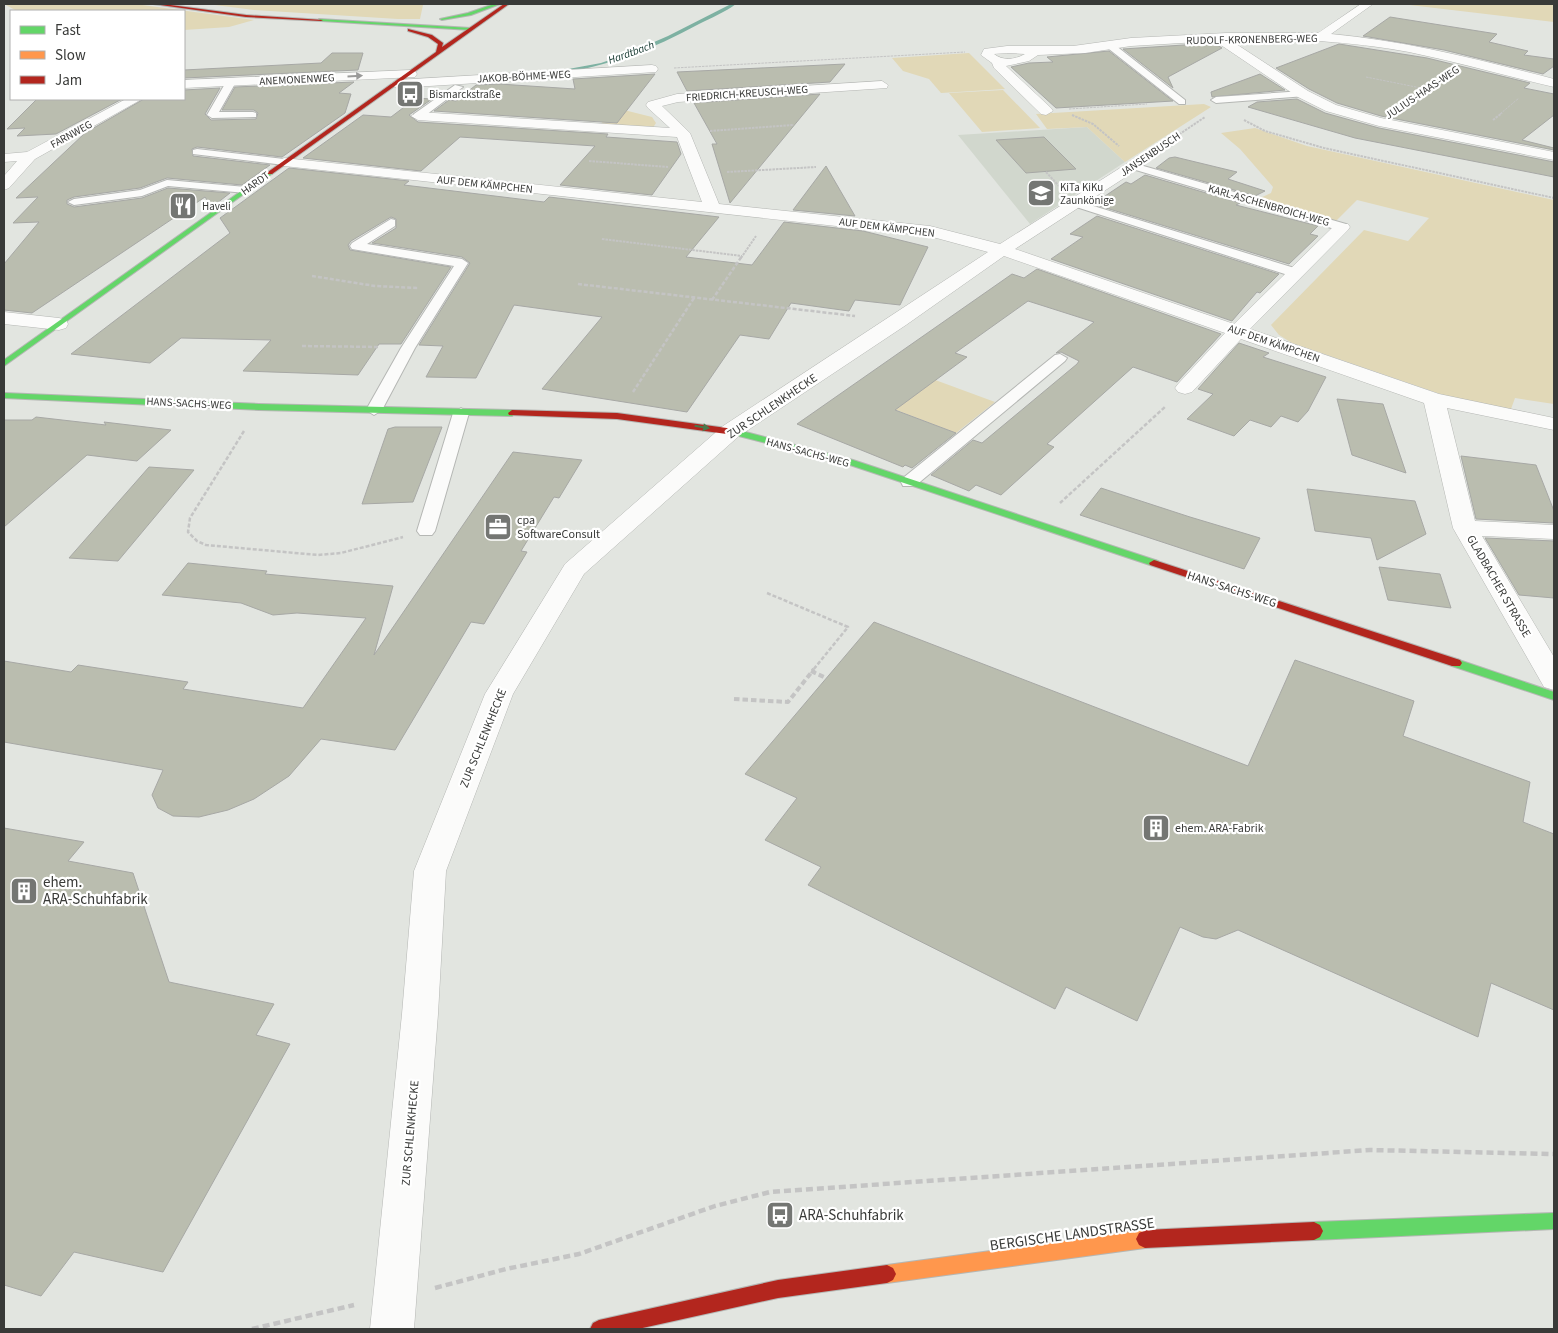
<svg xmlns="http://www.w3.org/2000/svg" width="1558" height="1333" viewBox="0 0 1558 1333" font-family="'Source Sans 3',sans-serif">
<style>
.built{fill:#d1d7cd}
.green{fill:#e1d8b7}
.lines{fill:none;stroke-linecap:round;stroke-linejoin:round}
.stream{fill:#7db1a2;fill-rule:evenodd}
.building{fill:#babdaf;stroke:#a7a8a5}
.lane-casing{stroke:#b5b7b4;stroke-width:2}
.street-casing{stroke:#b5b7b4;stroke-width:1}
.fast-casing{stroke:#b5b7b4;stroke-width:2}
.slow-casing{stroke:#b5b7b4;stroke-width:2}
.jam-casing{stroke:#b5b7b4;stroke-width:2}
.path-far4{stroke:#c4c4c4;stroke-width:1;stroke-dasharray:2.5 1;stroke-linecap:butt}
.path-far3{stroke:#c4c4c4;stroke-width:2;stroke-dasharray:2.5 1;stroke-linecap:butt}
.path-far2{stroke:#c4c4c4;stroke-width:2.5;stroke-dasharray:4 2;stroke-linecap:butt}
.path-far1{stroke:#c4c4c4;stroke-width:4;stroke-dasharray:5.5 3;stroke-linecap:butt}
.path{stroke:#c4c4c4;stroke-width:4.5;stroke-dasharray:7 4;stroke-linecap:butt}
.lane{fill:#fbfbfa;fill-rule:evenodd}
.street{fill:#fbfbfa;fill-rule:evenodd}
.fast{fill:#63d668;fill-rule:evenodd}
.slow{fill:#ff974d;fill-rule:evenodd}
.jam{fill:#b3261e;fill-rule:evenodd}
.oneway{fill:#9a9a99}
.oneway2{fill:#4a784b}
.labels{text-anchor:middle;stroke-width:4.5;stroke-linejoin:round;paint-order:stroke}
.far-street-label{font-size:11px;fill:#393a38;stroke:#fff}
.far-water-label{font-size:11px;font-style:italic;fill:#10342b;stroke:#fff}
.far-poi-label{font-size:11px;fill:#393a38;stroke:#fff;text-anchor:start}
.street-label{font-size:12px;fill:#393a38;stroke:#fff}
.poi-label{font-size:12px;fill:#393a38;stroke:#fff;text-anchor:start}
.near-poi-label{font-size:15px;fill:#393a38;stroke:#fff;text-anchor:start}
.near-street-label{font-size:15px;fill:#393a38;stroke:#fff}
</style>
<rect width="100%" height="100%" fill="#e2e5e0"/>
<path class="built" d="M1087,127l38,35 -95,62 -72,-89z"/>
<path class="green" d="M4,4h131l119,16 -25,7 -45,3v-19h-167z
M207,4h214l2,1 -3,14h-22l-144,-9z
M1401,4h153v18z
M969,53l36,36 -64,4 -12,-14 -26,-8 -11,-13z
M1003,90l37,38 -58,4 -33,-39z
M1204,104l7,3 -86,55 -38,-35 -40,2 -11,-15z
M624,110l28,7 4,6 -4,6 -52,-4 12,-14z
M1255,128l52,18 247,54v204l-39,-6 -4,11 -68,-14 -151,-52 -13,-8 -8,-10 93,-95 44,11 21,-23 -72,-18 -22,22 -77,-23 13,-6 2,-6 -33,-38 -19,-16z
M919,374l76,28 -39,31 -91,-35z"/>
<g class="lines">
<path class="stream" d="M731,4h5c-11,8 -25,14 -37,20 -46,25 -92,43 -144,50l-3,-2 49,-9 23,-8 44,-19z"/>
</g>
<path class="building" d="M1390,17l107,17 -8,8 39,9 -4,4 30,4v7l-11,8 -99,-24 -81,-14z
M1214,43l8,5 -54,29 5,11 -50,-39z
M1339,44l88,14 103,25 -6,5 30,6v21l-32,25 32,8v2l-173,-34 -44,-13 -28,-14 -33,-21z
M1109,51l64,50 -117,7 -45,-41 18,-4 24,-1 -6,-5z
M332,53h31l-5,17 -174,8v-8l137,-7z
M845,64l-15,18 -143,9 -10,-19z
M655,74l-38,49 -183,-12 15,-11 7,1 20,-16 23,-1 76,5 -2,-10z
M1260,74l25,16 -73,7 -1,-5z
M354,82l-15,11 12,1 -6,19 -63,44 -85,-10 -5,2 1,7 77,9 -28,20 -75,-7 -27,10 -66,9 -7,3v4l7,3 68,-9 26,-10 62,5 -18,14 -7,-10 -173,116 -28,-3v-46l35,-42 -26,1 25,-26 -22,1 69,-65 59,-34h40v-9l36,-2 -15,26 6,6 45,-1 2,-6 -4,-3h-32l13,-23z
M820,94l-90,109 -18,-59h5l-23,-41z
M416,98l16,1 -23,16 9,7 190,12 -2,3 71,5 4,12 -29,41 -92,-10 35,-39 -135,-9 -39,34 -118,-13 60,-43 28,2z
M37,99h85l-66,35 -39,2 8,-8 -18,1z
M1297,99l28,14 54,15 175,34v15l-199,-39 -107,-31 9,-5z
M1044,137l32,32 -50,4 -30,-33z
M1175,157l62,15 -9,7 37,12 -10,5 -99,-28 13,-10z
M826,166l29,50 -62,-6z
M289,168l120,13 -5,4 140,17 5,-5 170,20 -33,40 66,8 32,-43 79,9 65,16 -28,58 -45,-5 -6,11 -58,-8 -22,36 -29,-4 -53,77 -145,-23 60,-72 -88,-12 -38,73 -50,-1 17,-31 -24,-1 51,-82 -8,-6 -90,-14 24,-15v-9l-5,-2 -40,24 -3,4 2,5 101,17 -50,77h-22l-21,31 -115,-4 28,-31 -90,-2 -31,25 -79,-9 159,-121 -10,-15z
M1145,175l95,28 -4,2 82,21 -8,8 8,2 -29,28 -196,-60 33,-22 5,2z
M1097,216l182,58 -19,19 -3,-1 -25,29 -181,-62 32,-22 -13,-3z
M1037,269l184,65 -44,48 -44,-15 -86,77 7,3 -53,48 -25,-10 -7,6 -38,-16 42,-35 9,3 95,-79 2,-3 -18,-9 -5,1 38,-31 -66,-21 -73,52 12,4 -72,53 61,23 -44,35 -7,-3 -2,2 -106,-43 215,-150 12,4z
M1239,343l30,10 -6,4 63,20 -18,34 -10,11 -17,-6 -10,11 -21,-7 -16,16 -47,-17 26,-25 -15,-5z
M1337,399l46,5 23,69 -54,-18z
M36,417l70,8 -2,-3 67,8 -34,31 -50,-6 -83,72v-107h28z
M395,427h47l-29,75 -51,2 26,-75z
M513,452l69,8 -23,38 -5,-1 -33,54 6,1 -43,72 -13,-2 -76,128 -74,-11 -32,37 -35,23 -26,11 -29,7 -26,-1 -15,-8 -6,-13 11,-25 -159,-28v-81l67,11 7,-7 110,17 -5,7 120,19 63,-90 -69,-5 -24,2 -32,-12 -79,-8 26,-32 79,8 -2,3 128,12 -19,69z
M1461,456l75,9 18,46v12l-78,-4z
M149,467l45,3 -76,91 -49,-3z
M1101,488l89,29 70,21 -16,31 -164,-54z
M1307,489l108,12 11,33 -49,26 -6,-22 -56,-7z
M1485,538l69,3v57l-35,-3z
M1379,567l61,7 11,34 -63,-8z
M874,622l374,144 47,-106 119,41 -11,35 127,46 -7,40 31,12v176l-63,-27 -13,54 -240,-107 -22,9 -13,-2 -23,-10 -43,94 -71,-34 -11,22 -247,-124 13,-18 -56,-27 32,-42 -52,-24z
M4,828l80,14 -16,19 65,12 36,109 105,22 -18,31 34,9 -127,228 -89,-20 -33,44 -37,-11z"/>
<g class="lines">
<g class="lane-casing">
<path id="lane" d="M1109,45h6l70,55v4h-6l-70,-55z
M231,79l5,3 -17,30h34l3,1v4l-44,1 -5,-3 19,-33z
M455,85l8,2 -41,31h-8v-4z
M1303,91l3,1v4l-90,7 -5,-3 5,-3z
M197,149l87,10 5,3 -5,3 -91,-11v-4z
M1133,163l213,61 2,3 -2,3h-8l-209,-62v-4z
M167,180l79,7 6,3 -6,3 -78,-7 -26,10 -68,9 -6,-3 6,-3 66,-9z
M1074,200l227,70 1,3 -1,3h-10l-221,-71v-4z
M391,219l4,1v6l-28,18 95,15 6,4 -53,85 -33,62 -8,5 -8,-5 35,-62 53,-82 -102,-17 -2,-3 2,-3z
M1060,354l7,4 -2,3 -150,125h-12l-2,-4 2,-4 152,-123z
M461,408l8,5 -34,118 -3,4h-12l-3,-4 36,-118z"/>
</g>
<g class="street-casing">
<path id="street" d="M1361,4h12l-42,30c76,7 150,26 223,45v8c-48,-11 -96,-25 -145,-35 -59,-11 -119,-14 -179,-12l78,51 28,14 45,13 173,34v8l-175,-34 -53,-15 -28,-14 -83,-56 -84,5 -46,7 -47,2 -9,6 -23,5 45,42 2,3 -7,4 -5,-1 -47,-46 -2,-5 -11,-8 3,-6 23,-3h66l58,-8 95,-5h92zM1007,53l18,1c-11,6 -22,7 -31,0z
M652,65l4,1 2,3 -2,3 -259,16 -6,-4 6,-4z
M411,70l4,1 2,3 -2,3 -231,11v-8z
M882,81l6,4 -1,3 -209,14 -16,4 28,27 29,71 211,22 70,18 128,-81h10l2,3 -2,3 -123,80 219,75 102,-100h12l2,3 -2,3 -98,99 189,65 115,24v12l-107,-22 28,113 79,4v14l-72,-3 72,121v33l-10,-3 -91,-159 -29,-125 -183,-64 -49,53 -7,2 -7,-2 -3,-4 3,-4 47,-51 -221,-77 -98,69 -167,111 -155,138 -71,120 -67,177 -8,143 -24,315h-44l32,-315 12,-143 71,-177 80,-130 158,-138 265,-174 -59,-16 -645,-70 -7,-4 7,-4 418,44 -25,-65 -259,-17 -7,-4 7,-4 252,16 -22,-20 -2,-3 2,-3 29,-8z
M126,99h16l-107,60 -26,29 -5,2v-14l13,-15 -13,1v-8l23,-2z
M4,312l55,6 7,2 2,4 -2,4 -7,2 -55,-6z"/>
</g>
<g class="fast-casing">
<path id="fast" d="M494,4h6l-29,11 -29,5 -2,-1 28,-6z
M319,19l152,9 2,1 -2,1 -150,-9z
M268,172l5,1 -269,193v-6z
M4,393l255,11 253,6 4,3 -4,3 -253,-6 -255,-12z
M734,429l119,31 305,101 1,2 -1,2h-8l-303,-101 -116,-30 -1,-2z
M1456,659l98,33v8l-102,-34 -2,-3 2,-3z
M1554,1213v16l-240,11 -6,-3 -3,-6 3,-6 6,-3z"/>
</g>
<g class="slow-casing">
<path id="slow" d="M1145,1230l6,3 3,6 -3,6 -6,3 -258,35 -6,-3 -3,-6 3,-6 6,-3z"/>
</g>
<g class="jam-casing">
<path id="jam" d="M153,4h10l83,11 77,5 -2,1 -75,-4z
M504,4h5l-237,170h-4v-2l168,-120 2,-8 -10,-7 -20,-6v-2l24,6 11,8 -1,4z
M512,410l105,3 117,16 4,3 -4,3 -117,-16 -108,-4 -1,-2z
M1154,560l306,100 2,3 -2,3h-8l-302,-101 -1,-2z
M1314,1222l6,3 3,6 -3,6 -6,3 -169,8 -6,-3 -3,-6 3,-6 6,-3z
M887,1265l6,3 3,6 -3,6 -6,3 -109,15 -140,31h-48l3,-6 6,-3 179,-40z"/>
</g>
<path class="path-far4" d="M674,68l291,-16
M1366,77l60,12
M1406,103l34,-23
M1069,109l78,-5
M1500,114l19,-16"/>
<path class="path-far3" d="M1072,115l21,9 26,22
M1244,120l21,11 59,17 230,50
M1493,120l9,-7
M710,131l84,-6
M1156,150l49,-33
M589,161l79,6
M727,172l89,-5
M1046,172l13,14
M602,239l140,17
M741,258l15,-22"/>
<path class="path-far2" d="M312,276l63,10 43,2
M578,284l277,32
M712,300l30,-44
M302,346l77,1
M633,392l61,-94
M244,431l-54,87 -2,14 9,9 9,4 112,10 23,-2 62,-16
M1060,503l106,-97
M767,593l81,34 -35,43"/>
<path class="path-far1" d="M811,671l15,7
M734,699l54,3 26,-33"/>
<path class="path" d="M435,1288l71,-19 73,-15 136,-48 55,-14 600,-42 184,4
M252,1329l102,-24"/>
<use href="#lane" class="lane"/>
<use href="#street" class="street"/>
<use href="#fast" class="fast"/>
<use href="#slow" class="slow"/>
<use href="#jam" class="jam"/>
</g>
<defs><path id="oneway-solid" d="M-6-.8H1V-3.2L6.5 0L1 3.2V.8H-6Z" transform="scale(1.25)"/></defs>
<use class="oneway" href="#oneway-solid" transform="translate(355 76) rotate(-3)"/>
<use class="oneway2" href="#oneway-solid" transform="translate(702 427) rotate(9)"/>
<defs>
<g id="bus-square" transform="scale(1.4375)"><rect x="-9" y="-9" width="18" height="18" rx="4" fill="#747673" stroke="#fff"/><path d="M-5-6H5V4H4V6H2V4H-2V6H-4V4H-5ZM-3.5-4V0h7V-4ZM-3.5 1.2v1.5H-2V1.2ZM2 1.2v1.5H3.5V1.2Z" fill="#fff"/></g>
<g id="school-square" transform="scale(1.4375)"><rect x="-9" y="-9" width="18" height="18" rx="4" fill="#747673" stroke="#fff"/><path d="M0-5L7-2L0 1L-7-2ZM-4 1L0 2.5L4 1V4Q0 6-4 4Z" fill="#fff"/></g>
<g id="restaurant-square" transform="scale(1.4375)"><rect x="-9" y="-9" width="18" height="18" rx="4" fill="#747673" stroke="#fff"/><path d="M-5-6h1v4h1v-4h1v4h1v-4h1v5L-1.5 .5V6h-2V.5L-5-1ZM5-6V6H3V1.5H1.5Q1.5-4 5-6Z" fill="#fff"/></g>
<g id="office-square" transform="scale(1.4375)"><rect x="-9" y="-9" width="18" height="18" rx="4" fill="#747673" stroke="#fff"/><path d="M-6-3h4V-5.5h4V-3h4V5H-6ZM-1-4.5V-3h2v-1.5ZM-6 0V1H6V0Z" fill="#fff"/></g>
<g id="building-square" transform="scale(1.4375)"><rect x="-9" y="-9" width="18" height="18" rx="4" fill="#747673" stroke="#fff"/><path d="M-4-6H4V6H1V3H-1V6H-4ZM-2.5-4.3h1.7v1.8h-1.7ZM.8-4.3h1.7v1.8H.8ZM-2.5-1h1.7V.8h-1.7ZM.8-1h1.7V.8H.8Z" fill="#fff"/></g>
</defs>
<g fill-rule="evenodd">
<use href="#bus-square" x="410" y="94"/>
<use href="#school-square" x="1041" y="193"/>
<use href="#restaurant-square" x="183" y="206"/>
<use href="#office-square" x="498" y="527"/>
<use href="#building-square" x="1156" y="828"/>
<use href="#building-square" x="24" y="891"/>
<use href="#bus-square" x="780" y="1215"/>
</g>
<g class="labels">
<g class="far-street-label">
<text transform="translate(1252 39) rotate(-1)" y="4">RUDOLF-KRONENBERG-WEG</text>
<text transform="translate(524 76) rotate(-3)" y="4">JAKOB-BÖHME-WEG</text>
<text transform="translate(297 79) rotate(-3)" y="4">ANEMONENWEG</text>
<text transform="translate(1422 92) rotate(-34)" y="4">JULIUS-HAAS-WEG</text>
<text transform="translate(747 93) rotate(-4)" y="4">FRIEDRICH-KREUSCH-WEG</text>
<text transform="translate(71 134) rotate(-29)" y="4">FARNWEG</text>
<text transform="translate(1150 154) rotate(-34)" y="4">JANSENBUSCH</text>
<text transform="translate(255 183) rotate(-36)" y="4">HARDT</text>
<text transform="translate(485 184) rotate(6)" y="4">AUF DEM KÄMPCHEN</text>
<text transform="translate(1269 205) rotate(16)" y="4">KARL-ASCHENBROICH-WEG</text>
<text transform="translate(887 227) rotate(7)" y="4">AUF DEM KÄMPCHEN</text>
<text transform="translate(1274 343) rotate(19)" y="4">AUF DEM KÄMPCHEN</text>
<text transform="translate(189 403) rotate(3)" y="4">HANS-SACHS-WEG</text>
<text transform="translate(808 452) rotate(15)" y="4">HANS-SACHS-WEG</text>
</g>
<g class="far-water-label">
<text transform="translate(631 52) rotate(-20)" y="4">Hardtbach</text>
</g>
<g class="far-poi-label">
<text x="429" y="98">Bismarckstraße</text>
<text x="1060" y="191">KiTa KiKu<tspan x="1060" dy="13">Zaunkönige</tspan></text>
<text x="202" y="210">Haveli</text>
</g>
<g class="street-label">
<text transform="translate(772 406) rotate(-34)" y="4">ZUR SCHLENKHECKE</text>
<text transform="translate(1499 586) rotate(60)" y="4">GLADBACHER STRASSE</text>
<text transform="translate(1232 589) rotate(18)" y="4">HANS-SACHS-WEG</text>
<text transform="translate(483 738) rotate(-68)" y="4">ZUR SCHLENKHECKE</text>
<text transform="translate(410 1133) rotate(-85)" y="4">ZUR SCHLENKHECKE</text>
</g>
<g class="poi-label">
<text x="517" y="524">cpa<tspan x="517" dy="14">SoftwareConsult</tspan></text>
<text x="1175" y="832">ehem. ARA-Fabrik</text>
</g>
<g class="near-poi-label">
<text x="43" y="887">ehem.<tspan x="43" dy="17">ARA-Schuhfabrik</tspan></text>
<text x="799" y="1220">ARA-Schuhfabrik</text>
</g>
<g class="near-street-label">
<text transform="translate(1072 1234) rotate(-8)" y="5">BERGISCHE LANDSTRASSE</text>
</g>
</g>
<rect width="1558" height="1333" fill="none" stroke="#393a38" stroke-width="10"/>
<rect x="10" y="10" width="175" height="90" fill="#ffffff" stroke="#b0b0af"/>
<rect x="20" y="26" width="25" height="8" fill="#63d668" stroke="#b0b0af"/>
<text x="55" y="35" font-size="15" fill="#393a38">Fast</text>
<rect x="20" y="51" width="25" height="8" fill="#ff974d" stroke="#b0b0af"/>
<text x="55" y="60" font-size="15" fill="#393a38">Slow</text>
<rect x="20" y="76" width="25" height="8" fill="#b3261e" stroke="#b0b0af"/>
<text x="55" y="85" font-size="15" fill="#393a38">Jam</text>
</svg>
